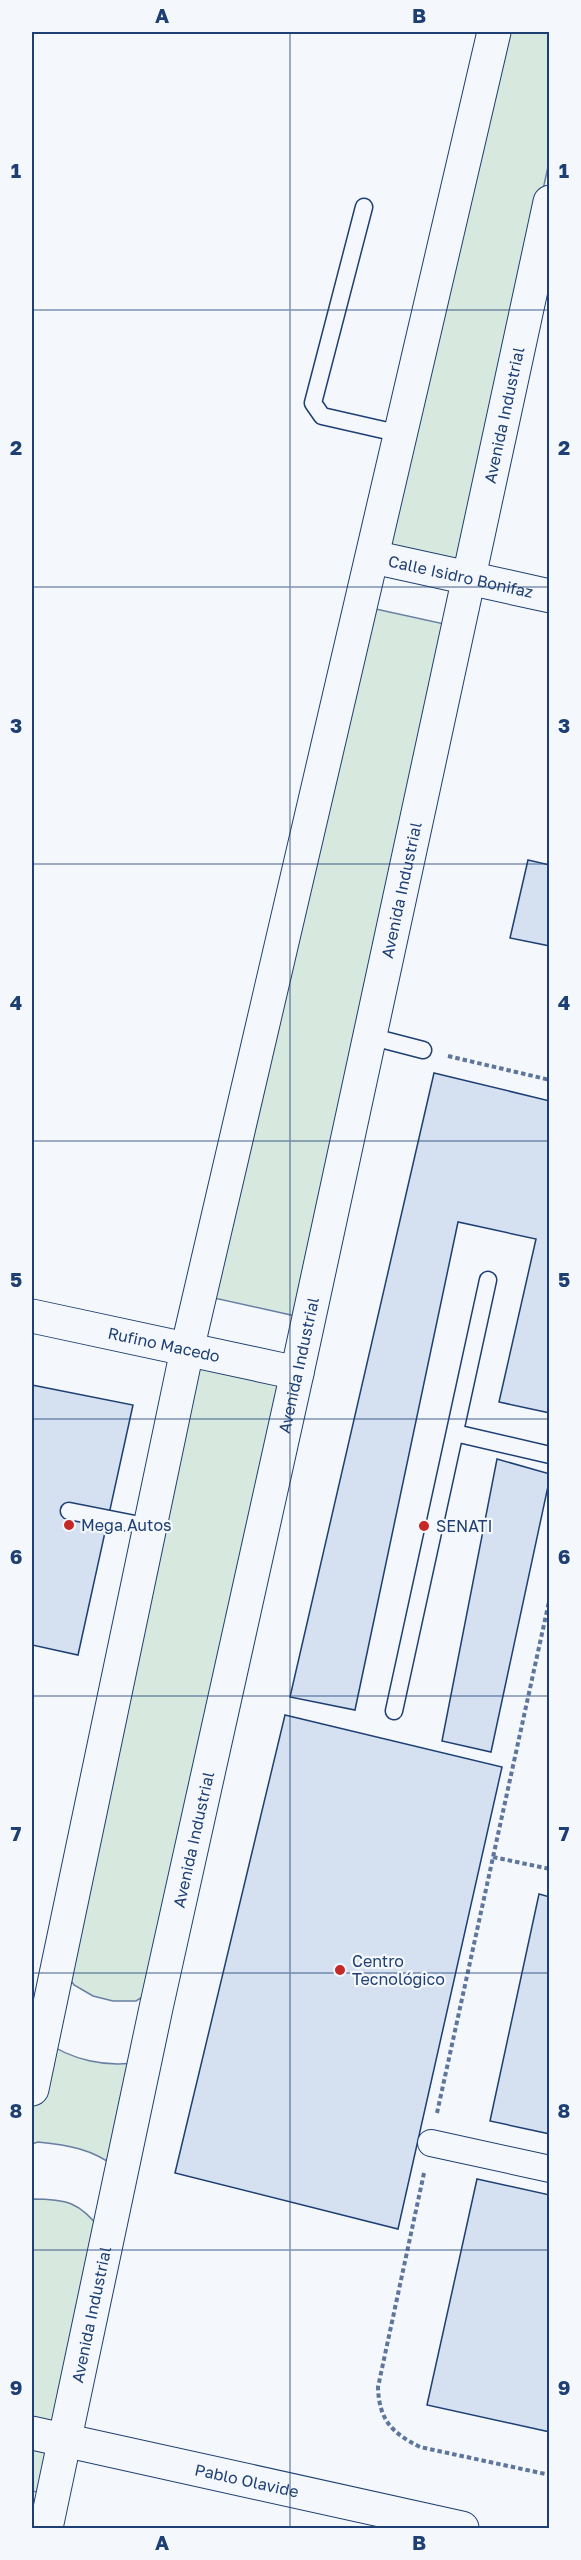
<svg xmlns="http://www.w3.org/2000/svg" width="581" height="2560" viewBox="0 0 581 2560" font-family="'Golos Text',sans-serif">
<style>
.green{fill:#d7e8df;stroke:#687fa3;stroke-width:1.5}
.building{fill:#d5e0f0;stroke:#1d3f73;stroke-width:1.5}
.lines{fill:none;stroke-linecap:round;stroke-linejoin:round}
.service-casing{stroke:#1d3f73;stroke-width:19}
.pedestrian-casing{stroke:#1d3f73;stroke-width:28}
.minor-casing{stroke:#1d3f73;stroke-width:35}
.secondary-casing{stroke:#1d3f73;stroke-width:35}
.path{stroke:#5e769c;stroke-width:4;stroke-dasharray:4.5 3;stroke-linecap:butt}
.service{stroke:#f4f7fb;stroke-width:16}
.pedestrian{stroke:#f4f7fb;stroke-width:26}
.minor{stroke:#f4f7fb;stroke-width:33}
.secondary{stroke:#f4f7fb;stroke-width:33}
.grid{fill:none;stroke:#1d3f73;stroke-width:1.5;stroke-opacity:0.55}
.poi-dot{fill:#c62828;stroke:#f4f7fb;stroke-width:2}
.labels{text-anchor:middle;stroke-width:4.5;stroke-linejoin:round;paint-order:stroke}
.street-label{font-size:16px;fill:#1d3f73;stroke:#f4f7fb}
.poi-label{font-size:16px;fill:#1d3f73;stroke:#f4f7fb;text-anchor:start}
.neatline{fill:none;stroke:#1d3f73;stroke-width:2}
.grid-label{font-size:20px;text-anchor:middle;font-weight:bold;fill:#1d3f73}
</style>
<rect width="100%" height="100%" fill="#f4f7fb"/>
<path class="green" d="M492,32h57v130l-86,400 -88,-20z
M362,606l87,19 -149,692 -95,-21z
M191,1358l99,22 -133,608 -21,13h-23l-20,-5 -19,-11 -14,-20z
M43,2040c28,20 63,28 97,22l-23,106c-24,-19 -49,-23 -79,-26l-6,2v-51z
M32,2199c34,0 48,3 69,31l-40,204 -29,-7z
M32,2436l28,6 -11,53 -17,-4z"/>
<path class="building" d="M528,860l22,5v81l-40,-8z
M434,1073l116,28v312l-51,-11 37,-163 -78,-17 -103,488 -65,-13z
M32,1385l101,20 -55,250 -46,-10z
M497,1459l53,15v3l-59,275 -49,-11z
M285,1715l217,52 -104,462 -223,-56z
M539,1894l11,3v237l-60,-13z
M477,2179l73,16v237l-123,-27z"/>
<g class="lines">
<g class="service-casing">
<path id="service" d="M364,207l-51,196 9,13 79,18
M369,1036l54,14
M455,1433l95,22
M69,1511l81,16
M394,1711l94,-431"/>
</g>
<g class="pedestrian-casing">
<path id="pedestrian" d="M431,2143l119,26"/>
</g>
<g class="minor-casing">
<g id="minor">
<path id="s1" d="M373,557l177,39"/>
<path id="s2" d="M32,1316l265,57"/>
<path id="s3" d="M32,2433l430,95"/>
</g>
</g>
<g class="secondary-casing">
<g id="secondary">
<path d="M32,2089l155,-739 307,-1318"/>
<path id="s4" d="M46,2528l110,-520 141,-635 253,-1171"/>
</g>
</g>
<path class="path" d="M448,1056l102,24
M493,1857l57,12
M437,2113l113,-516
M424,2173l-46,214c1,33 14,46 42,60l130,28"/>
<use href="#service" class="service"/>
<use href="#pedestrian" class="pedestrian"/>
<use href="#minor" class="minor"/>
<use href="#secondary" class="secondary"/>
</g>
<path class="grid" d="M290,32v2496M32,310h518M32,587h518M32,864h518M32,1141h518M32,1419h518M32,1696h518M32,1973h518M32,2250h518"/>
<g class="poi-dot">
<circle cx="69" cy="1525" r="6"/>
<circle cx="424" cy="1526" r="6"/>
<circle cx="340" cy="1970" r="6"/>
</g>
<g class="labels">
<g class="street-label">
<text dy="6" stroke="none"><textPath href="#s4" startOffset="2162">Avenida Industrial</textPath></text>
<text dy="6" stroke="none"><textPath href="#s1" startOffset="90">Calle Isidro Bonifaz</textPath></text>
<text dy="6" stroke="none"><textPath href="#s4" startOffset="1676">Avenida Industrial</textPath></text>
<text dy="6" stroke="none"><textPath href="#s2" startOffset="135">Rufino Macedo</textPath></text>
<text dy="6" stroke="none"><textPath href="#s4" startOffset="1190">Avenida Industrial</textPath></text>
<text dy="6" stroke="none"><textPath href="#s4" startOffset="704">Avenida Industrial</textPath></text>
<text dy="6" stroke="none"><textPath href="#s4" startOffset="218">Avenida Industrial</textPath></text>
<text dy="6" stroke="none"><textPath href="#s3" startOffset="220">Pablo Olavide</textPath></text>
</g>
<g class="poi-label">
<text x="81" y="1531">Mega Autos</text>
<text x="436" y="1532">SENATI</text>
<text x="352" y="1967">Centro<tspan x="352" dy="18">Tecnológico</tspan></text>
</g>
</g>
<rect width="581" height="2560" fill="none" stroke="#f4f7fb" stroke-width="66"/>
<rect x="33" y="33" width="515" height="2494" class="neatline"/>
<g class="grid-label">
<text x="162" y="23">A</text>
<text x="419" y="23">B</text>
<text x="16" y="178">1</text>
<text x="564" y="178">1</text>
<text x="16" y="455">2</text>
<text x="564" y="455">2</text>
<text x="16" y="733">3</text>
<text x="564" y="733">3</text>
<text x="16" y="1010">4</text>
<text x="564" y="1010">4</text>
<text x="16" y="1287">5</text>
<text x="564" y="1287">5</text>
<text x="16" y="1564">6</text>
<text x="564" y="1564">6</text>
<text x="16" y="1841">7</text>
<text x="564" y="1841">7</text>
<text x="16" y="2118">8</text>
<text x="564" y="2118">8</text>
<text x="16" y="2395">9</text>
<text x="564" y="2395">9</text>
<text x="162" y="2550">A</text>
<text x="419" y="2550">B</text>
</g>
</svg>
